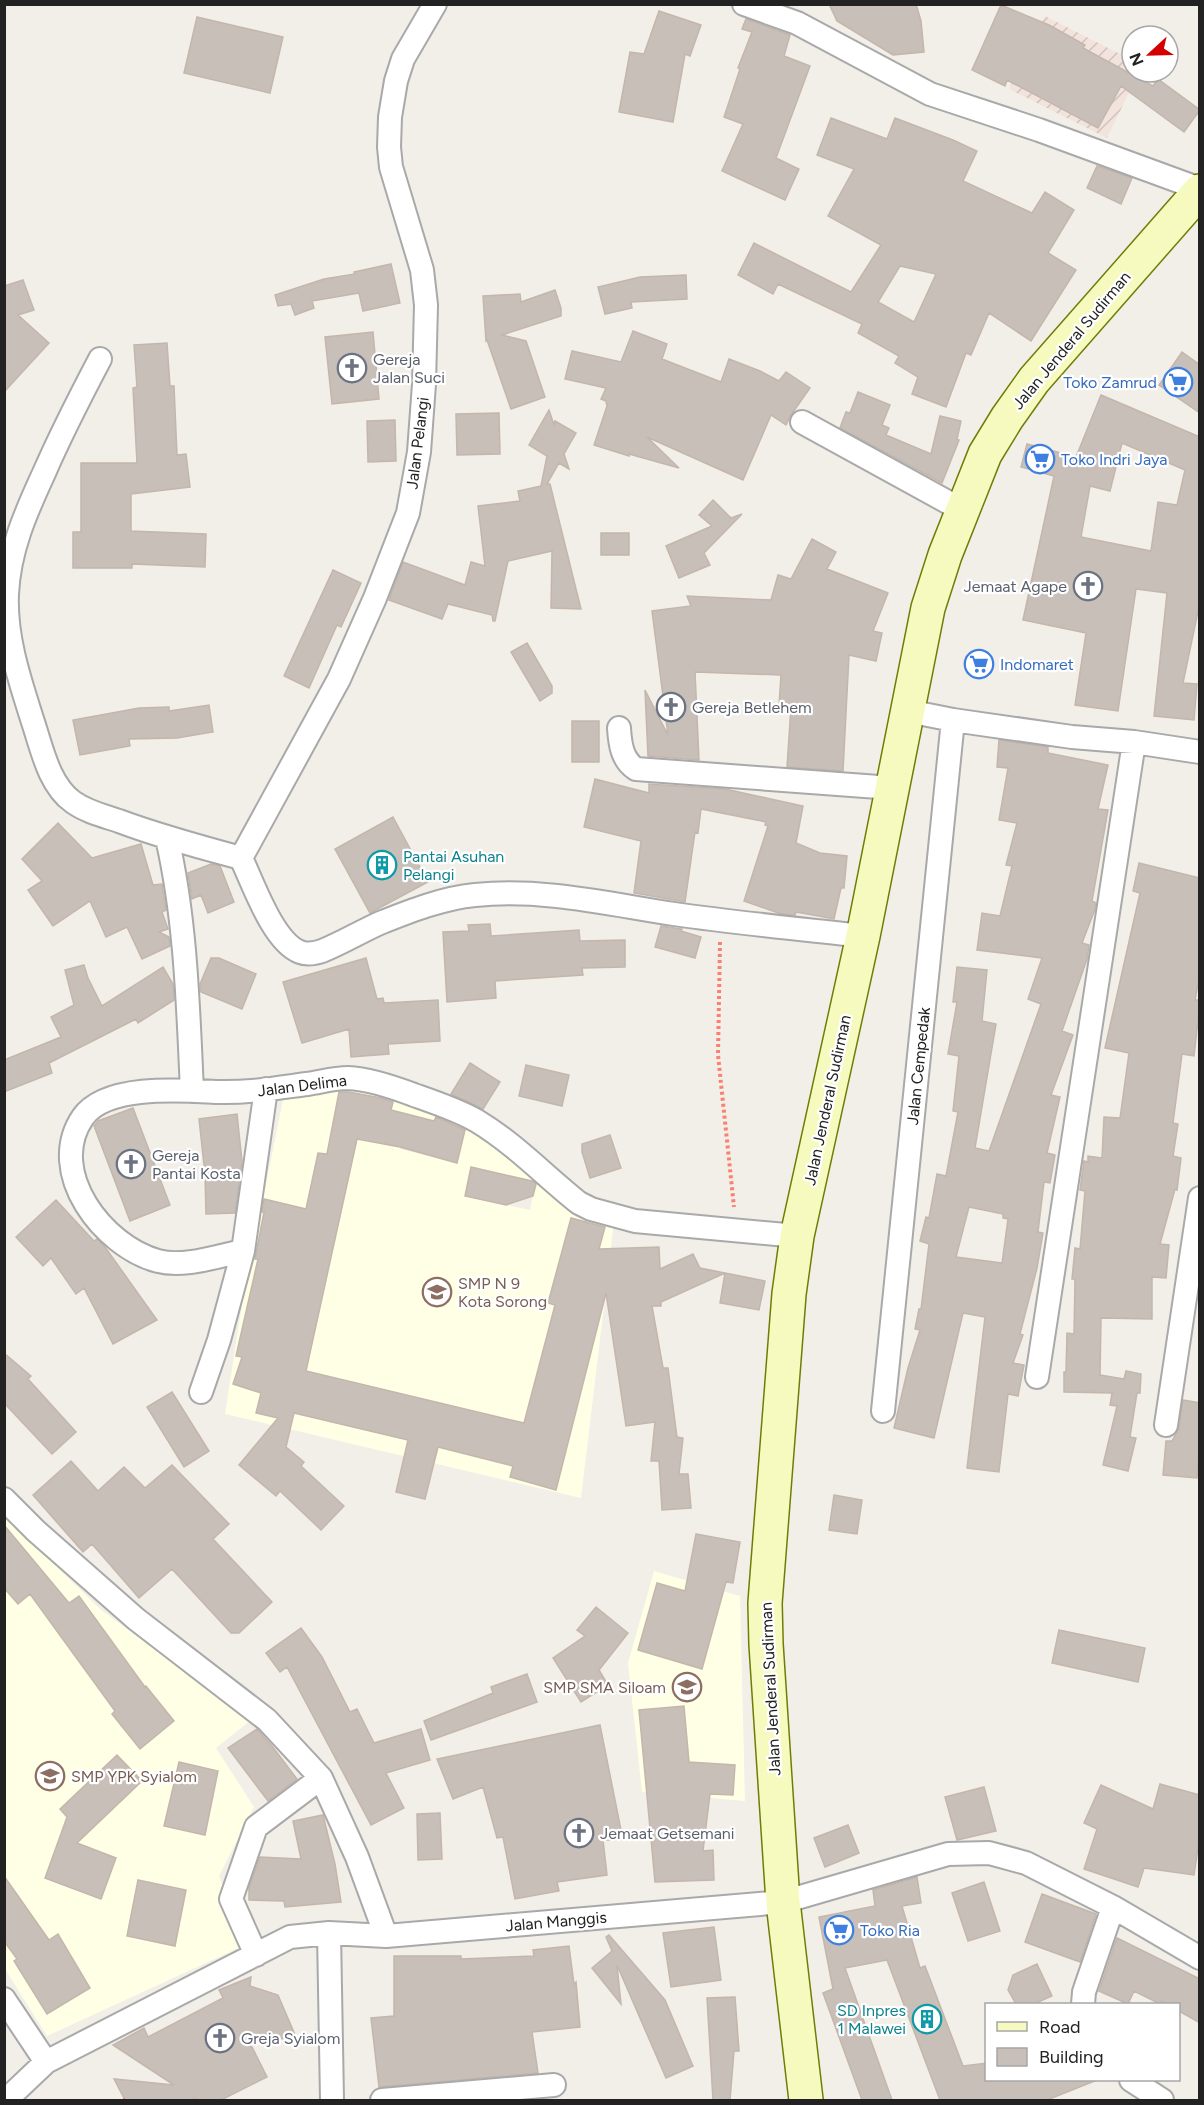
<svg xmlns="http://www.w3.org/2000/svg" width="1204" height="2105" viewBox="0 0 1204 2105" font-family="Figtree,sans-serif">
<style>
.education{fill:#ffffe5;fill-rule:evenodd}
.military{fill:url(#military-furrows);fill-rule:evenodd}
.building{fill:#c7bfb8;stroke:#c4b6ab;stroke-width:1.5;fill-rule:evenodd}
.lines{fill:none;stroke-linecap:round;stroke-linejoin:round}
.street-casing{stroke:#a9a9a9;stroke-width:26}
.secondary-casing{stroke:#707d05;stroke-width:36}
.path{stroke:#fa8072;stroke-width:4;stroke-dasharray:3 3;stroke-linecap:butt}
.street{stroke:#fff;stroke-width:22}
.secondary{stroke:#f7fabf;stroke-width:33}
.labels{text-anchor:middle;stroke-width:4.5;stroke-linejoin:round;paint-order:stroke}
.street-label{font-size:16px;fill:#222;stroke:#fff}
.worship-label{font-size:16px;fill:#5b616d;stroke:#fff;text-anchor:start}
.shop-label{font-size:16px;fill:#366cbe;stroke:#fff;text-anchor:start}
.culture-label{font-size:16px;fill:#0d838f;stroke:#fff;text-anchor:start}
.education-label{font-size:16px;fill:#785e54;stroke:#fff;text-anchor:start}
</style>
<defs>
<pattern id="military-furrows" width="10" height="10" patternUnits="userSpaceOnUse" patternTransform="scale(1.5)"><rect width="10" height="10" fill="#f3e3dd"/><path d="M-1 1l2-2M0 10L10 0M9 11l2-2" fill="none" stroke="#d0c2bd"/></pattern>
</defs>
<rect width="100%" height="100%" fill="#f2efe9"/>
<path class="education" d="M345,1082l127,45 57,36 38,45 47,14 -33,276 -356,-84 18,-116 41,-203zM339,1090l54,10 -8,44 -54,-10zM409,1115l56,14 -8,34 -57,-14zM318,1153l35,7 -46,208 -35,-8zM471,1167l65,15 -6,28 -65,-14zM267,1200l36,8 -14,58 -35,-8zM571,1218l34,9 -23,85 -34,-10zM251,1289l14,73 -28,-6zM551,1322l45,12 -41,156 -44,-13zM300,1391l-8,30 -35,-8zM307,1416l202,4 -10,42z
M5,1516l95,93 151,111 -35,28 38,59 -35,69 26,69 -198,91 -42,-67 -1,-28 38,-11 -37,-54v-288l13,16 30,-26 -36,-43 -7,6zM79,1596l56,78 -87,-56zM146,1686l28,35 -34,28 -28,-35zM117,1755l24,26 -57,54 -24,-26zM179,1762l39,9 -14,64 -39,-9zM60,1837l56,21 -15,40 -56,-20zM138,1881l48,9 -11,56 -47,-10zM58,1935l32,53 -43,26 -32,-53z
M654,1571l86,25 5,205 -103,-9 -14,-129zM657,1583l63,19 -18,66 -64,-18zM684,1706l6,68 -45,4 -6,-68zM701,1763l34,3 -2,29 -33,-2z"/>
<path class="military" d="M1045,16l87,44v12h7l-32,66 -98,-49zM1049,26l36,19 -33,60 -35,-20zM1128,73l-29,54 -41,-21z"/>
<path class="building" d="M829,4h87l5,17 3,31 -31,3 -56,-34z
M1001,5l48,20 36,20 -2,3 70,38 5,-7 42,31 -16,22 -63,-46 -23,42 -91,-48 -2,6 -33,-16z
M659,11l42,14 -11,31 -5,-2 -12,68 -54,-10 11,-60 14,2z
M197,17l86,20 -13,56 -86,-20z
M746,19l44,16 -6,21 26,10 -34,92 23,11 -14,31 -63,-29 21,-47 -19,-7 16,-48 -2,-1 14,-36 -10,-3z
M831,118l56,21 8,-21 58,22 24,11 -14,30 69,32 13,-21 29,18 -26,43 28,17 -45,71 -42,-28 -18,42 -5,-2 -20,54 -34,-13 6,-17 -23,-14 4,-7 -41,-23 4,-9 -84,-40 -5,10 -35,-19 16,-32 97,49 30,-47 -53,-29 26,-47 -37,-14zM900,266l36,8 -22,48 -36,-20z
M1097,166l35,12 -11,26 -34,-16z
M391,264l9,39 -37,8 -4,-18 -47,8 2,7 -19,7 -4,-11 -13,2 -3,-11 49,-16 31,-5 -1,-2z
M686,275l1,24 -56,3 1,6 -27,6 -7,-27 42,-10z
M23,280l11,30 -16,5 31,28 -45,49v-106z
M555,290l6,18v8l-59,19 24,6 19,56 -34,12 -24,-69 -1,1 -3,-45 37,-2 1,8z
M633,331l34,13 -5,15 59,23 8,-23 31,12 19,10 7,-9 24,16 -19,27 -5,10 -15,-10 -28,65 -96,-43 32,31 -50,-14v2l-35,-11 13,-39 -1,-5 -5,-2 5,-11 -41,-9 7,-28 49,11z
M373,332l6,67 -47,5 -7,-67z
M167,343l3,43h4l3,69 9,-1 4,33 -59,7v37l75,3 -1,33 -73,-3v4h-59v-36h8v-69h56l-4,-75 4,-1 -3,-42z
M1182,352l18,13v48l-41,-28z
M858,392l32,13 -8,20 7,3 -3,7 45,19 9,-38 21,5 -4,18 2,1 -17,43 -102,-55 6,-16 4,1z
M1101,395l99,42v165l-17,81 14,1 -3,36 -40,-4 13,-123 -31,-4 -18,122 -43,-6 11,-72 -63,-13 31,-144 -33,-9 6,-23 49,13zM1122,443l63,27 -8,35 -19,-3 -7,49 -70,-14 9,-51 20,5z
M549,410l5,15 1,-4 21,12 -12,21 5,15 -10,-6 -12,21h3l31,125 -30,-1 1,-57 -44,10 -13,60h-2l-1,-6 -44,-11 -6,15 -53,-19 14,-38 62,23 6,-23 14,4 -7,-60 42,-5 -2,-10 23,-5 6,-30 -18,-11z
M499,413l1,41 -43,1 -1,-41z
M395,420l1,41 -28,1 -1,-41z
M713,500l18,18 11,-4 -38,39 6,12 -31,13 -13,-32 46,-20 -13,-11z
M601,533h28v22h-28z
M812,539l24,13 -9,17 61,24 -15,38 9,2 -6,28 -27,-6 -6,116 -56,-4 4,-60 -12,-1 2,-31 -86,-3 4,88 -51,-4 -3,-66 23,45 -16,-124 39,-5 -4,-10 84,4 7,-25 13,4z
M333,570l28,13 -20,44 -4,-2 -28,63 -25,-12z
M527,643l25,43v7l-12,8 -29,-49z
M209,705l4,27 -36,6 -48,1 1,7 -50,9 -7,-35 66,-12 30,-1v4z
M572,721h27v41h-27z
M999,740l49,7v6l60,12 -10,44 10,1 -16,91 4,2 -2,9 -12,31 7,2 -2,14 -25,72 11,4 -22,60 9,2 -13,56 8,2 -5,28 -6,-1 -6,50 5,1 -6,35 -17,66 3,1 -10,28 11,2 -6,31 -10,-2 -9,78 -32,-4 18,-151 -22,-4 -29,125 -40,-10 14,-60 12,-38 -5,-1 4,-20h2l8,-65 -9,-3 6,-24 3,1 8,-44 9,2 12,-64 -5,-1 6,-55 -11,-2 9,-52h-4l4,-35 30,3 -5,51 14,3 -21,124 14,3 52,-147 -13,-5 14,-41 -65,-8 5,-37 18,3 12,-50 -6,-1 11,-42 -18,-3 9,-52 -11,-1zM969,1207l34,7v4l5,1 -6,44 -46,-6z
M595,779l54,14v-9l76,5 78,17 -7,37 24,10 27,3 -3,32h-3l-7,31 -38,-7 -1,3 -14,-1 -37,-13 24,-75 -3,-1 1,-3 -65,-13 -3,24 -3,-1 -10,70 -51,-9 7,-52 -57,-14z
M393,817l35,65 -58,31 -35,-64z
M58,823l34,35 49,-14 12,41 9,-1 4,26 -4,2 6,17 -9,3 10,5 1,9 -28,13 -15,-32 -21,10 -16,-36 -37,25 -25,-36 14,-9 -20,-22z
M1139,863l61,15v96l-5,26h5v3l-6,53 -12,-2 -9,69 5,1 -5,32 8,2 -4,32 -2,-1 -15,55 9,1 -3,33 -14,-1v42l-51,-1 -1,57 24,4 2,-8 15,3 -1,19h-3l-7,44 6,1 -8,33 -25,-6 14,-59 -7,-1 2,-12 -48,-1v-20h2l1,-39 7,1 1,-55h-3l3,-31 5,1 5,-58 -5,-1 4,-29 4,1v-6l14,2 2,-41 16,1 9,-65 -24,-5 35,-155 -7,-2z
M211,864l9,2 14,36 -26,11 -7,-18 -9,4 -4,-26z
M490,924l1,12 88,-6 1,11 45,-1v27l-43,1 1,7 -88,6 1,17 -49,4 -4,-70 26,-1 -1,-6z
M661,926l21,3 -1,2 20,6 -6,21 -40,-11z
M211,958h8l37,16 -14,35 -41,-17 -1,-8z
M366,958l11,41 6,-1 1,5 54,-3 2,41 -52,3 1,10 -38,3 -2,-28 -47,14 -19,-61z
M84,965l4,13 14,28 61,-39 10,17 1,16 -36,23 -2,-4 -87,44 3,10 -48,19v-32l57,-23 -10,-20 23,-12 -9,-35z
M470,1063l30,19 -17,27 -32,-15z
M526,1065l43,10 -7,31 -43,-10z
M339,1092h10l32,6 12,4 -2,8 43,11 2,-4 29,13 -8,33 -57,-16 -43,-8 -51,232 218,52 31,-118 -7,-2 23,-85 34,9 -6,22 60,-2 1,22 33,-15 7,14 25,5 -64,29v4h-9l11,62h5l9,69 6,1 -4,36h9l3,34 -29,2 -3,-49h-8l4,-39 -29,4 -20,-133 -50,197 -46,-13 3,-11 -75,-19 -13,52 -29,-7 12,-52 -114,-27 -8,34 18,15 -3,4 43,40 -23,24 -41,-39 -4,5 -37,-31 39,-47 -22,-5 5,-20 -28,-9 9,-27 -6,-1 22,-97h-3l9,-47h-2l2,-13 42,10 12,-56 9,1z
M133,1108l37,97 -40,16 -36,-95 4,-5z
M237,1114l5,47 -7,52 -29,1 -1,-40 -6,-55z
M610,1135l11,33 -31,10 -8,-26v-8z
M471,1167l61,14 4,3 -3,12 -27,9 -41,-9z
M56,1200l38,41 3,-2 8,8 52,73 -44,24 -29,-56 -8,6 -25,-36 -8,8 -27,-29z
M725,1273l40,8 -6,29 -39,-7z
M4,1353l27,23 -3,3 48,53 -24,22 -48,-51z
M172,1392l37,59 -25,16 -37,-60z
M1183,1400l17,3v39l-3,36 -34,-3 3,-34h6l7,-13z
M71,1461l27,30 26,-24 21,21 27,-23 57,59 -16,15 59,63 -33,31h-8l-59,-64 -33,29 -47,-54 -9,8 -50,-57z
M834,1495l28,5 -5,34 -28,-4z
M4,1525l65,78 10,-7 66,91 1,-1 28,35 -34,28 -28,-35 3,-3 -85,-117 -12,10 -14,-16z
M696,1534l44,8 -7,41 -7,-1 -24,87 -64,-19 19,-67 28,8z
M596,1607l32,26 -29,37 9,15 -27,17 -28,-44 32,-22 -8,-6z
M301,1628l21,29 28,55 7,-3 17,34 47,-14 9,31 -44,13 18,35 -33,17 -84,-158 -7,5 -14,-19z
M1059,1630l86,18 -7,34 -86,-19z
M527,1674l10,28 -106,38 -7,-19 69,-28 -2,-6z
M684,1706l5,56 46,3 -2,30 -23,-1 -7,57 10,-1 1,30 -59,2 -16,-172z
M600,1725l23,115h-20l4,35 -50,7 2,9 -44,8 -12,-62 -6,1 -14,-51 -30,12 -16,-40z
M257,1729l15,17 25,33 -29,22 -40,-53z
M117,1755l25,26 -65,62 39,15 -15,41 -56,-21 22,-61 -7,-8z
M179,1762l39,9 -13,64 -41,-9z
M1160,1784l40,11v40l-6,40 -50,-7 -6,19 -54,-18 13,-40 -13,-6 17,-38 52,24z
M984,1787l12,44 -39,9 -12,-43z
M440,1813l2,46 -24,1 -1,-46z
M323,1815l12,49 6,38 -56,5 -1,-6 -35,-1v-12l11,-31 41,2 -8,-38z
M848,1825l11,28 -34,14 -11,-29z
M4,1876l45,64 9,-6 32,54 -43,26 -33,-53 3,-2 -13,-18z
M917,1877l4,26 -19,3 18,62 5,-2 38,100 24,-3v16l110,1 -50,20h-107l-53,-140 -42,8 47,132h-30l-39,-107 10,-4 -14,-72 56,-11 -2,-16z
M138,1880l48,10 -11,56 -48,-10z
M984,1882l16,49 -32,10 -16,-48z
M1042,1894l54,20 -16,48 -55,-20z
M714,1927l7,53 -50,7 -8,-54z
M609,1935l56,65 28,66 -27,12 -49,-113 4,39 -29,-36 20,-17 -6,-14z
M1117,1938l83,41v44l-21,-12v-7h-12l-6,-3 -1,3 -26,-13 -6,13 -29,-13z
M569,1946l5,38 2,-2 4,45 -48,5 6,41 -159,14 -8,-69 23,-2v-60h67v3l73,-3 -1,-6z
M1037,1964l15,32 -18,8h-18l-8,-14 5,-15z
M251,1977l-1,9 28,9 18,42 -52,6 8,4 15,30 -46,23h-23l-4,-2v2h-69l-11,-21 60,6 -61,-40 31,-17 4,9 75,-39 -4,-8z
M735,1997l4,54h-5l-4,49h-17l-6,-102z"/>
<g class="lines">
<g class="street-casing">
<path id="street" d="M744,4l53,19 133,71 109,36 161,59
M100,359c-20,38 -39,75 -56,114 -18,39 -35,77 -37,121 -2,44 13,87 26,128 9,27 16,63 40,80 14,10 31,14 46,19 40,15 81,26 122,37 12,25 32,84 59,94 7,3 16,1 22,-1 20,-8 38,-19 58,-28 30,-12 63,-25 95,-28 67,-7 133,9 199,19 63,9 126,15 189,22
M802,422l160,88
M908,711l45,9 119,17 62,5 66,10
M619,728c1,16 3,32 17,41l256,19
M167,838c19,83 21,168 25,253
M241,858l98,-179 36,-81 33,-85 11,-61 5,-68 2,-79 -4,-35 -31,-103 -2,-20 1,-30 6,-36 7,-22 32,-55
M243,1251c-26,5 -59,17 -85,10 -54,-14 -113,-89 -75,-144 23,-33 99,-27 134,-25 31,1 60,-4 90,-8 14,-2 27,-6 41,-6 22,1 45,9 66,17 20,7 44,15 63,26 38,23 68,55 102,82l12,6 44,12 162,15
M1037,1377l97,-635
M201,1392l18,-52 24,-89 23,-162
M883,1411l70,-691
M1166,1425l34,-227
M4,1499l32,32 100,88 131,101 54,58 36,79 29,79
M329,1933l3,167
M256,1955l-25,-56 25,-72 65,-49
M4,1999l42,63
M1083,2004l1,-12 29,-85
M1131,2080l31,20
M6,2100l40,-38 244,-125 39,-4 57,3 397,-34 165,-48 41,-1 37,10 87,44 87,51
M382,2100l172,-15"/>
</g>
<g class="secondary-casing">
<path id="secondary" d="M806,2100l-23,-198 -17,-258 -1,-41 24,-309 8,-58 66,-300 65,-328 17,-53 40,-101 22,-36 27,-38 166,-189"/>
</g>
<path class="path" d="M720,942l-2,113 16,152
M123,2100h2"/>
<use href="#street" class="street"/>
<use href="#secondary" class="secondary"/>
</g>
<defs>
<g id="church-ring" transform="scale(1.5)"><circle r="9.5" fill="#fff" stroke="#6b7280" stroke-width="1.5"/><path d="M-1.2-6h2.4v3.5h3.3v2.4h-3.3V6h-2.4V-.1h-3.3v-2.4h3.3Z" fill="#6b7280"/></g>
<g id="supermarket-ring" transform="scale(1.5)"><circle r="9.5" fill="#fff" stroke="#3f7fe0" stroke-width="1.5"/><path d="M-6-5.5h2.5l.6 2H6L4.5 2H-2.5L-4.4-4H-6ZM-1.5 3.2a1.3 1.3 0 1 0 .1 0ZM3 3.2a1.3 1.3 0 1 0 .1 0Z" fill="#3f7fe0"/></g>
<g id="building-ring" transform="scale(1.5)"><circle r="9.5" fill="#fff" stroke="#0f9aa8" stroke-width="1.5"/><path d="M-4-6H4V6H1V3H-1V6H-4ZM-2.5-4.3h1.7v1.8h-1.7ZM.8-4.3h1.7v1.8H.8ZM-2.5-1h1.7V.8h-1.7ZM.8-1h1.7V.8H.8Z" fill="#0f9aa8"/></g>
<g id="school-ring" transform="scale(1.5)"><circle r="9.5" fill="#fff" stroke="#8d6e63" stroke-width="1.5"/><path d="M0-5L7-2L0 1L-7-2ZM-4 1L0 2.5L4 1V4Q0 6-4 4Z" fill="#8d6e63"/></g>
</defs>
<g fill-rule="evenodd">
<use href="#church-ring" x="352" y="368"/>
<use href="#supermarket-ring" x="1178" y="382"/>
<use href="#supermarket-ring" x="1040" y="459"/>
<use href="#church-ring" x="1088" y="586"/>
<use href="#supermarket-ring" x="979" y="664"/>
<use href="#church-ring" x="671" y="707"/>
<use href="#building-ring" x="382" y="865"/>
<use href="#church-ring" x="131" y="1164"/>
<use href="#school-ring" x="437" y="1292"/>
<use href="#school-ring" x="687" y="1687"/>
<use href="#school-ring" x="50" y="1776"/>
<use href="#church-ring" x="579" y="1833"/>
<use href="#supermarket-ring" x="839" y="1930"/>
<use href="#building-ring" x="927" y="2019"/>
<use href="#church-ring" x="220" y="2038"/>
</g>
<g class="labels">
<g class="street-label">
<text transform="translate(1071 340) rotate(-50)" y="6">Jalan Jenderal Sudirman</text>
<text transform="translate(417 443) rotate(-83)" y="6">Jalan Pelangi</text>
<text transform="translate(918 1066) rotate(-84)" y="6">Jalan Cempedak</text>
<text transform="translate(302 1085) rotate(-7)" y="6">Jalan Delima</text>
<text transform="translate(827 1100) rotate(-78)" y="6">Jalan Jenderal Sudirman</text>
<text transform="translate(770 1689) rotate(-93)" y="6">Jalan Jenderal Sudirman</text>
<text transform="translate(556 1921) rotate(-5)" y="6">Jalan Manggis</text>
</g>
<g class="worship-label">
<text x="373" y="365">Gereja<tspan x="373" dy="18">Jalan Suci</tspan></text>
<text x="1067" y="592" text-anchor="end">Jemaat Agape</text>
<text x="692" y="713">Gereja Betlehem</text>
<text x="152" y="1161">Gereja<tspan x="152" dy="18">Pantai Kosta</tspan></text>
<text x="600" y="1839">Jemaat Getsemani</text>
<text x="241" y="2044">Greja Syialom</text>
</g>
<g class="shop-label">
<text x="1157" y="388" text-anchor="end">Toko Zamrud</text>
<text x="1061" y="465">Toko Indri Jaya</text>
<text x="1000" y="670">Indomaret</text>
<text x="860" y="1936">Toko Ria</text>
</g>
<g class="culture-label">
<text x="403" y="862">Pantai Asuhan<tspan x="403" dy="18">Pelangi</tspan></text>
<text x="906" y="2016" text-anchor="end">SD Inpres<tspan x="906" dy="18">1 Malawei</tspan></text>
</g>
<g class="education-label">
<text x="458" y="1289">SMP N 9<tspan x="458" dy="18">Kota Sorong</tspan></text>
<text x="666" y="1693" text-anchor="end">SMP SMA Siloam</text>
<text x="71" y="1782">SMP YPK Syialom</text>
</g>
</g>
<rect width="1204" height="2105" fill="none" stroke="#222222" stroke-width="12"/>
<rect x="985" y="2003" width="195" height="78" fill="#ffffff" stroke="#a7a7a7" stroke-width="1.5"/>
<rect x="997" y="2022" width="30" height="9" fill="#f7fabf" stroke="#a7a7a7" stroke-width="1.5"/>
<text x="1039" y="2033" font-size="18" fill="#222222">Road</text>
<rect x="997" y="2048" width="30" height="18" fill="#c7bfb8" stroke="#a7a7a7" stroke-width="1.5"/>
<text x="1039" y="2063" font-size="18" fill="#222222">Building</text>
<g transform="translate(1150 54) rotate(248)"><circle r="28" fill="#ffffff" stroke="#a7a7a7" stroke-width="1.5"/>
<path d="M0-4.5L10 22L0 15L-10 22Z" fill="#d40000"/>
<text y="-9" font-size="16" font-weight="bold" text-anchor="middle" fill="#222222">N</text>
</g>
</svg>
